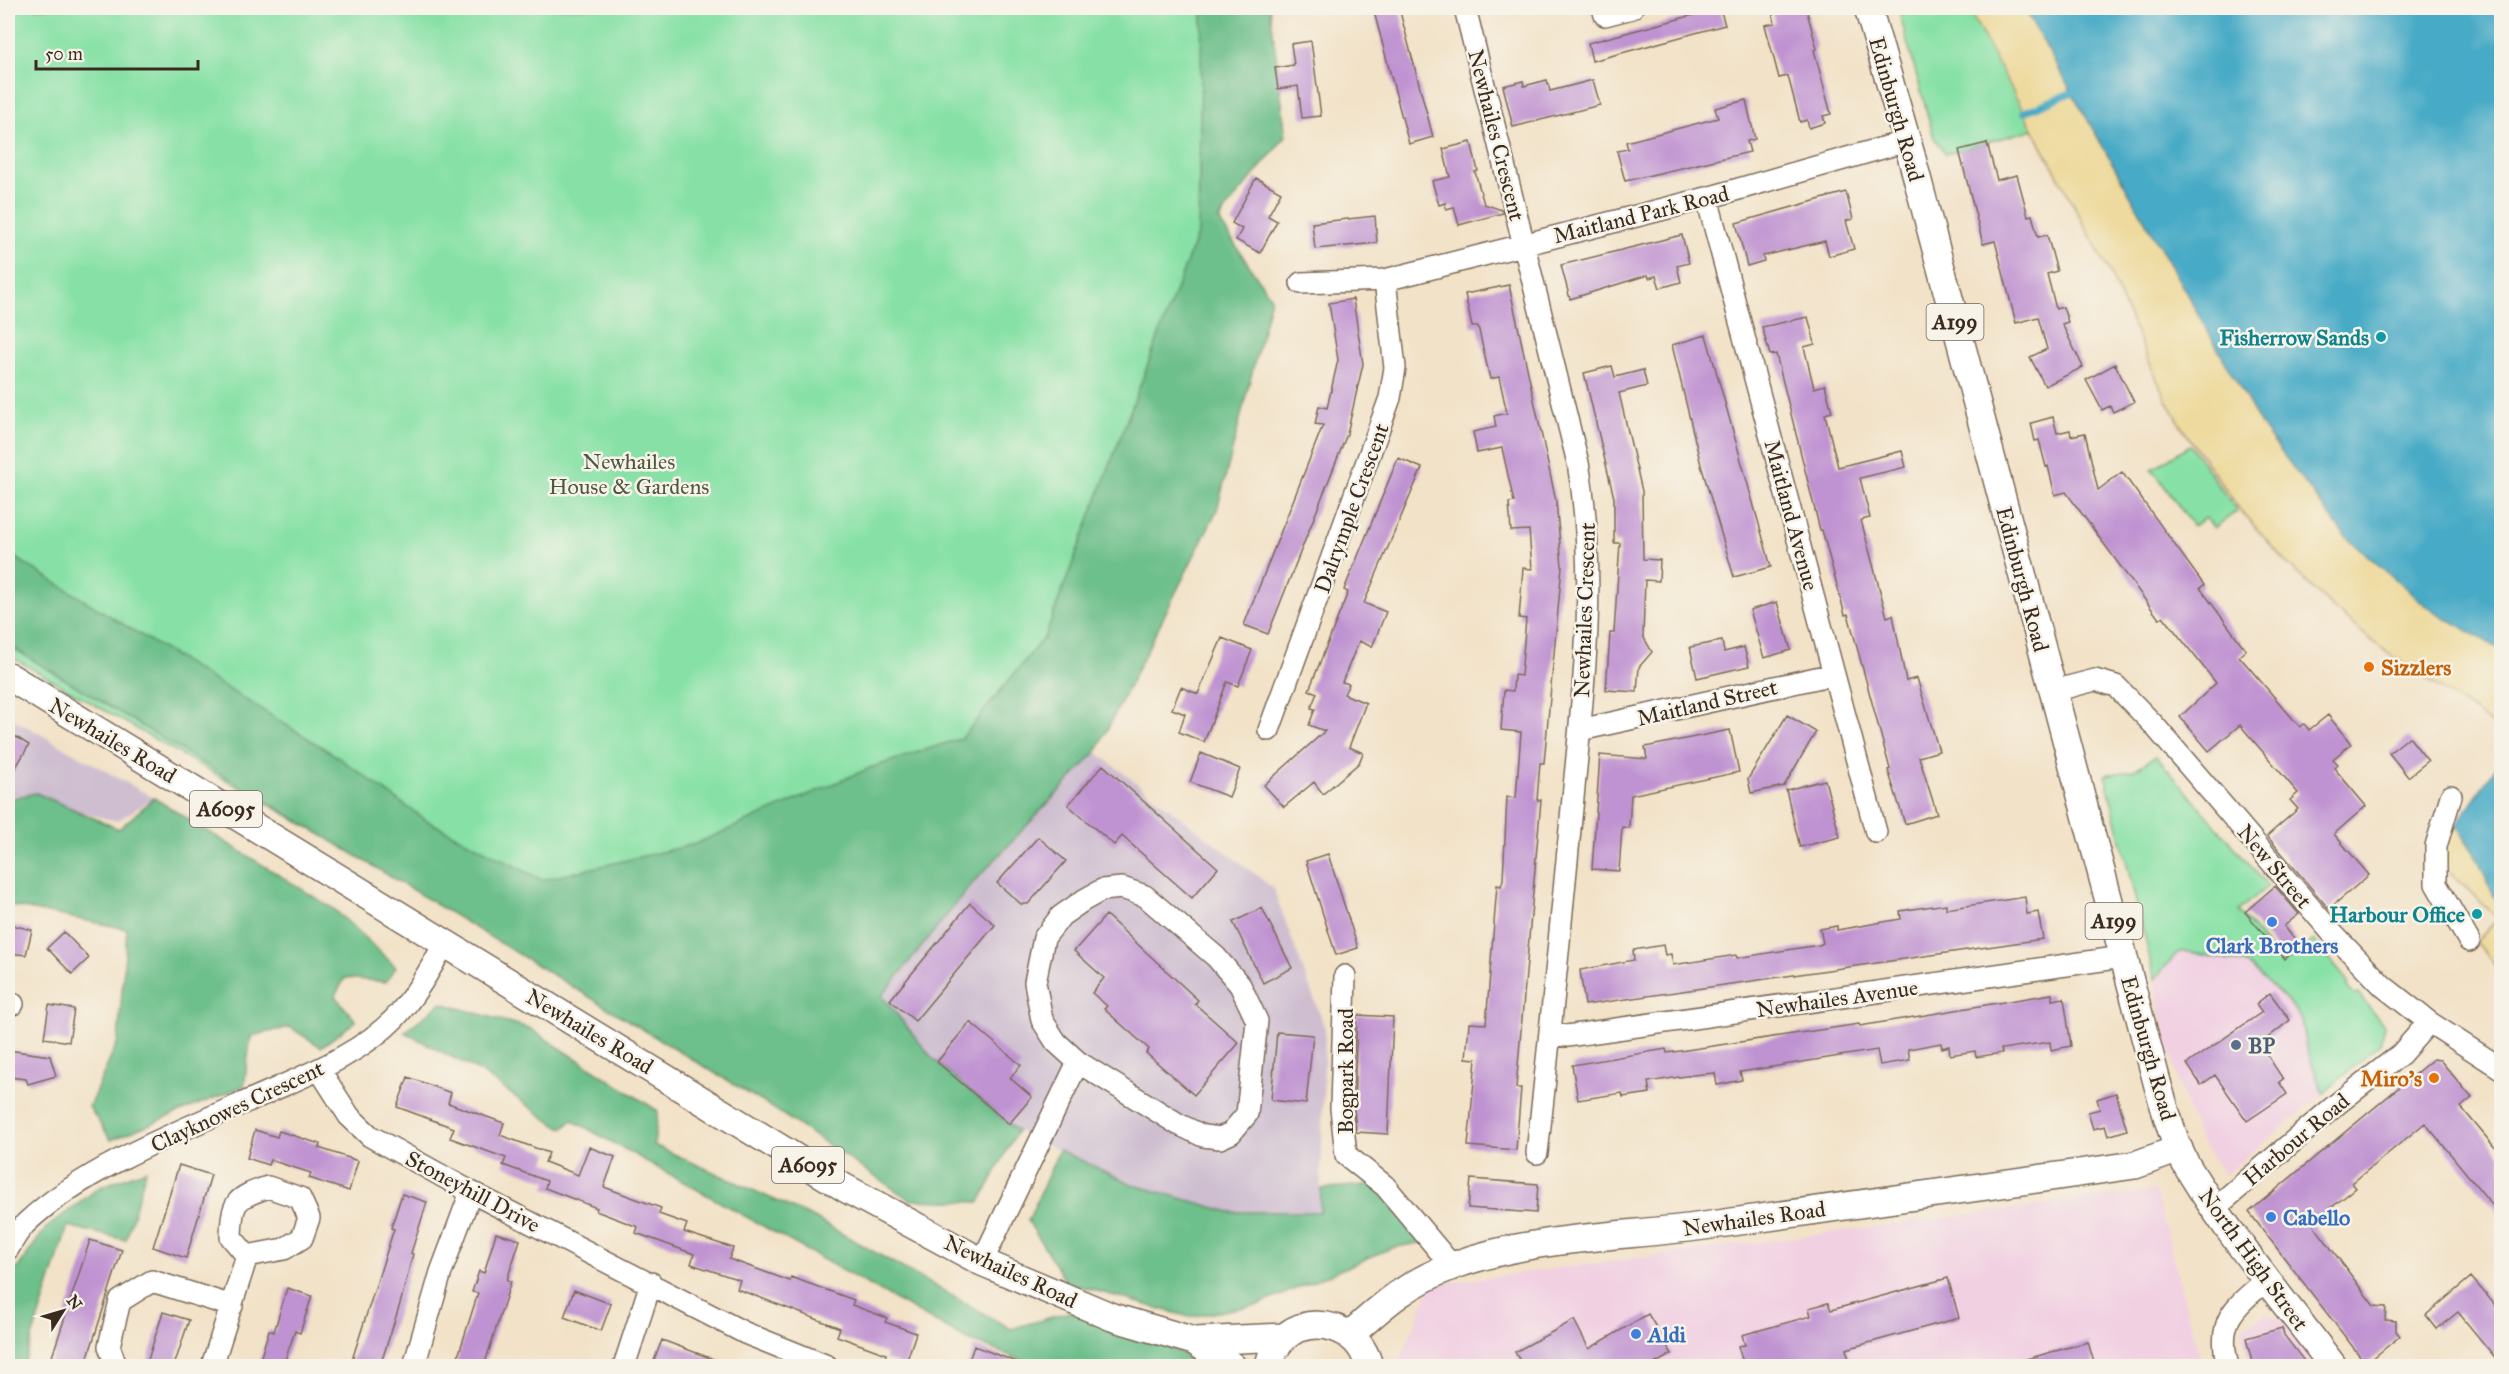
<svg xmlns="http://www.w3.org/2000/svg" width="2509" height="1374" viewBox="0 0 2509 1374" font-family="'IM FELL Great Primer',serif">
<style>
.built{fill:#f1d0e2}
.industrial{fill:#cebed0}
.green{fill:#87e1a6;stroke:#618662;stroke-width:1.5}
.forest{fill:#6dbf8b;stroke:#547454;stroke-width:1.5}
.sand{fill:#eeda9e;stroke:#94825e;stroke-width:1.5}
.water{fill:#47aac6;stroke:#416a72;stroke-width:1.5}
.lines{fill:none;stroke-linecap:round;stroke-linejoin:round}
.stream{stroke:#47aac6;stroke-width:7}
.building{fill:#bf93d1}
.minor-casing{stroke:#7b6a59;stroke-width:24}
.major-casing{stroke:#7b6a59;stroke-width:30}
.minor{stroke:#fff;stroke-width:21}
.major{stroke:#fff;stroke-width:27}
.culture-dot{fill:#0f9aa8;stroke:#f7f3e8;stroke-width:2}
.food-dot{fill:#e8710a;stroke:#f7f3e8;stroke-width:2}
.shop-dot{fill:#3f7fe0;stroke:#f7f3e8;stroke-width:2}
.service-dot{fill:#5c6f8a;stroke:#f7f3e8;stroke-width:2}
.labels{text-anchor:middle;stroke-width:5;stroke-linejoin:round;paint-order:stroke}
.shield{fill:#f7f3e8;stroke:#73665b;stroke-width:1.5}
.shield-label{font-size:21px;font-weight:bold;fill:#3b2a1e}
.street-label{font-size:22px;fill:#3b2a1e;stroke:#f7f3e8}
.culture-label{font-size:22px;font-weight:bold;fill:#0d838f;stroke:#f7f3e8;text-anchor:end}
.park-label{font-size:22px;fill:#4e5840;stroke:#f7f3e8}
.food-label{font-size:22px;font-weight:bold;fill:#c56008;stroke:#f7f3e8;text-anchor:start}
.shop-label{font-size:22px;font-weight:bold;fill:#366cbe;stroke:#f7f3e8;text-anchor:start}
.service-label{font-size:22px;font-weight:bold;fill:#4e5e75;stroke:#f7f3e8;text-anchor:start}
</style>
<rect width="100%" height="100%" fill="#f7f3e8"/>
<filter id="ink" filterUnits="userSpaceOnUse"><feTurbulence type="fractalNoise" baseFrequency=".0167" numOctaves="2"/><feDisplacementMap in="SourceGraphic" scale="12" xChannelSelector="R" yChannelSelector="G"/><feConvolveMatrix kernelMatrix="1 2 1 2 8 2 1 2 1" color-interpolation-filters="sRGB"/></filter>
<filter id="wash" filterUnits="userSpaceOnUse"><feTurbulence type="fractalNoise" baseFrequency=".008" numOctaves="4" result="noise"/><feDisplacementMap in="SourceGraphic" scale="24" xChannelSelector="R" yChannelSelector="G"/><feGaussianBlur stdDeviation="1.35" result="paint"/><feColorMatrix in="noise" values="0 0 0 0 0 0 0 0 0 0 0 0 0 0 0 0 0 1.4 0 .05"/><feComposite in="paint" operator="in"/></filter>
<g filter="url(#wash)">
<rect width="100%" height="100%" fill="#f2e2c7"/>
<path class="built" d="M2184,951l63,13 39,35 15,20 5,28 17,47 -99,81 -25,-36 -21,-56 -22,-90 -1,-14 22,-26z
M2155,1190l47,176h-804l33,-81z
M2268,1313l17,9 33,44h-67l-10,-38z"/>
<path class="industrial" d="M8,716l146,82 -37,23 -109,-27z
M1096,752l177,136 52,141 -5,183h-90l-96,-27 -117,-54 -85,-73 -50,-62 88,-110z"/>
<path class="green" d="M8,8h1230l5,152 -211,571 -226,382 -798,-458z
M1898,8h70l66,121 -88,25 -12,-16z
M2190,445l47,66 -23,17 -8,-10 -13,8 -41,-57z
M2156,756l112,130 -30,25 45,53 31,-24 35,43 -2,4 7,8 4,-1 26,31 -4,18 -57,51 -17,-47 -5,-28 -15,-20 -39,-35 -63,-13 -7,2 -22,26 -50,-204 28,-4z"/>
<path class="forest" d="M1202,8h68l16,128 -68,83 53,79 -54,212 -121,242 -126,134 -88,110 50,62 85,73 -37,71 -70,-2 -139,-93 -763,-462v-92l327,202 91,65 116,60 153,-36 175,-76 92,-30 83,-102 153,-404z
M36,793l83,36 35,-31 180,111 62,58 -10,15 -41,-4 -10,18 21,25 -35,26 -31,-20 -39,9 -7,50 -133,54 -22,-33 29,-66 9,-112 -119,-24v-106z
M441,1003l88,25 129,83 -4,34 160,73 197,111 61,-18 108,41 17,14h-132l-14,-6 -3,6h-11l-71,-27 -394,-219 -8,8 -9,-3 -76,-54 -75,-39z
M1059,1150l75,35 96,27h90l1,-23 54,-5 50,58 -34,6 -133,57 -69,12 -123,-35 -38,-61z
M146,1170l-20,70 -58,-14 -45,140h-15v-69l6,-24 32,-45 54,-41z"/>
<path class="sand" d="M1968,8h533l1,714 -4,6 -121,-83 -44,-37 -48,-47 -45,-51 -55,-78 -22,-39 -56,-126z
M2456,825l21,32 24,54v60l-25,-29 22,-23 -53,-52 -2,-24z"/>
<path class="water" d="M2024,8h477v642l-71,-41 -85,-73 -82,-108z
M2501,760v151l-24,-54 -21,-32z"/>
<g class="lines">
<path class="stream" d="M2024,112l49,-20"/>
</g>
<g id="blocks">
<path class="building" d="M1373,8h26l34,129 -24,7z
M1720,8l5,17 -133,36 -4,-18z
M1771,8h35l11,41 -3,1 17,64 -8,2 2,7 -16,5 -2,-8 -7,2 -12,-46 -9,2 -14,-53 10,-2z
M1311,41l10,75 -19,2 -4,-32 -20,3 -3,-21 19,-3 -3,-21z
M1547,80l3,11 43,-11 7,25 -87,22 -10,-41 20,-5 1,5z
M1746,100l9,39 -8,2 3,11 -125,29 -8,-30 11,-2 -2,-7 92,-24 -3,-10z
M1471,142l7,29 -3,1 9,32 18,6 1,3 -44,12 -5,-18 -8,2 -1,-6 -6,2 -7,-24 18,-4 -7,-28z
M1987,143l10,37 20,-5 11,41 4,-1 6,22 9,-2 10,36 -10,3 9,35 7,-2 5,15 -6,2 21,43 -38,19 -15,-29 17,-8 -9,-32 -22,6 -21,-82 -12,3 -24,-94z
M1256,178l25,14 -13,24 9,5 -17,32 -24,-13 6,-11 -10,-6z
M1846,192l7,27 -7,2 8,28 -25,7 -4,-15 -62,15 1,5 -17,5 -11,-43z
M1375,216l2,27 -62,6 -3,-26z
M1682,235l7,28 -12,3 4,16 -21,6 -4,-12 -7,2 -1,-3 -78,24 -9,-34z
M1509,285l47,216 6,65 -18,197h-4l-3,37h4l-25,288h5l-5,62 -48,-4 8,-87 -10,-1 3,-35 17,1 11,-139 4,1 2,-6 4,-83 9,1 5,-66 -20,-2 3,-40 9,1 1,-16 7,1 5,-57 -7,-1 4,-50 9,1 -3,-39 -18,1 -2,-28 5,-1 -12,-54 -25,5 -4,-21 23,-5 -2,-11 13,-3 -8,-36 -9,2 -12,-53 -6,1 -7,-33z
M1353,299l10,65 -16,70 -79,200 -24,-9 79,-200 -8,-1 4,-18 8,2 11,-48 -9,-57z
M1808,317l7,27 -11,3 10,41 11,-3 7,27 -7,2 13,53 64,-16 4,16 -46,11 10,40 -9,2 26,97 6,-2 13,66 11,-3 22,73 -20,6 18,57 -32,10 -17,-54 2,-1 -42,-155 -3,1 -23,-85h-2l-44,-176 -6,1 -8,-28z
M1706,335l65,232 -37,10 -33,-112 -29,-120z
M2115,364l19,38 -21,10 -3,-6 -8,4 -16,-30z
M1612,366l3,11 28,-7 4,16 -28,7 23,98 1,68 17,1 -1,21 -14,-1 -2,56 9,16 -13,15 -2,25 -31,-2 4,-57h4l6,-90h-6v-45l-30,-125z
M2053,417l4,16 13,-3 1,6 14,-3 13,57 24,-18 82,113 -4,3 46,62 -7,6 61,71 4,-3 5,6 19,-15 23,29 -18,15 5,5 -4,4 32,38 -32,28 35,41 -40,34 -62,-73 31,-27 -8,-9 8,-7 -58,-68 -31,26 -29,-34 36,-34 -53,-67 -4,3 -93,-127 -11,3 -7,-29 -2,1 -7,-27 -4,1 -4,-18z
M1398,458l24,10 -58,135 22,9 -14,35 -13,-6 -17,41 7,2 -5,10 22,9 -17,44 14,6 -4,10 -36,31 -9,-12 -30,25 -20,-22 61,-54 -16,-6 6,-16 -4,-1 6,-15 -8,-3 39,-98 -4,-2z
M1777,602l14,48 -27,8 -14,-48z
M1222,638l30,12 -14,36 -11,-4 -23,60 -25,-10 6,-18 -13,-5 9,-22 17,7z
M1722,641l2,11 20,-5 5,19 -52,12 -7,-31z
M1787,715l29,17 -32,54 -33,7 -3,-14z
M1730,730l9,42 -108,23 -2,33 -7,-1 -3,44 -27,-2 8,-114 47,4 -2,-12z
M8,732l21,13 -21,36z
M2409,737l19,24 -20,16 -19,-24z
M1201,753l39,16 -11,28 -39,-15z
M1103,765l115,103 -26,30 -70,-62 -8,9 -46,-40z
M1825,780l15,57 -40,10 -14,-57z
M1038,837l28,24 -38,43h-7l-24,-21z
M1328,854l30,94 -22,7 -30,-94z
M2275,886l24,28 -15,12 16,20 -15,13 -40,-47z
M2025,897l2,17 11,-2 5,27 -458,66 -5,-35 54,-10 -1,-10 30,-5 2,10 6,-1 2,11 63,-10 1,3 82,-13 4,-2 -3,-14 17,-3v4l64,-11 -1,-8 46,-7v5z
M970,903l25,22 -80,96 -25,-21z
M1262,908l30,60 -29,15 -30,-61z
M1106,915l92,85 -3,4 44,39 -45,52 -48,-42 3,-4 -45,-40 3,-3 -15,-13 12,-15 -30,-27z
M8,924l24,6 -6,25 -18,-2z
M64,932l25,26 -17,16 -25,-26z
M2270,993l20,27 -30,24 23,35 -4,3 8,12 -40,27 -32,-46 -14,10 -14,-21 75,-52 -6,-8z
M2052,994v6l12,-2 7,48 -20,4 -1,-8 -49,7 1,4 -26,4 -1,-6 -25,4 -1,-9 -7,2 -1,-5 -33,6 2,11 -30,5 -3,-15 -137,22 2,8 -25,5 -2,-12 -23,2 -44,7 2,11 -27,4 -1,-4 -44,7 -6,-35 94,-16 1,4 192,-29 1,2z
M49,1005l25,4 -5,33 -25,-4z
M1357,1015l36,2 -5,117 -32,-2 -2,-24z
M970,1022l51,43 -11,13 22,19 -23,27 -72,-62z
M1277,1032l36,3 -7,69 -35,-4z
M8,1050l42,6 6,20 -28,8 -2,-5 -18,-2z
M2433,1059l7,1 32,38 -11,9 41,49v61l-77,-94 -73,60 4,5 -44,35 62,83 12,1 -1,13 11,1v10l4,5 -34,28 -117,-152z
M408,1077l43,16 -3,10 56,20 -4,12 49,18 -4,9 33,13 11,-28 26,10 -11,30 57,21 -2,6 28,10 -3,8 49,16 -4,11 61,22 1,-4 63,23 -2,5 35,13 -2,4 31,11 -11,33 -20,-7 1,-5 -49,-18 3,-8 -103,-39 3,-9 -49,-16 3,-10 -58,-21 2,-6 -42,-16 1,-3 -52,-20 2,-7 -44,-16 3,-7 -56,-20 4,-10 -57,-21z
M2116,1093l11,37 -19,6 -3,-10 -12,3 -5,-17 12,-3 -3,-10z
M255,1130l22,7 2,-6 41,13 -1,4 39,13 -9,30 -40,-13 2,-5 -41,-13 -2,5 -21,-7z
M179,1165l32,10 -25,83 -33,-11z
M1471,1179l67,5 -2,29 -68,-5z
M402,1194l25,8 -16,51 2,1 -13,50 -20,62h-30l44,-137 -3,-1z
M496,1233l24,7 -13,40 4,1 -27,85h-29l23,-73 -6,-1 7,-21 5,2z
M90,1240l32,10 -37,116h-36z
M2471,1277l31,36v53l-44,-54 -21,17 -11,-14z
M1948,1278l11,40 -113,31 5,17h-107l-6,-20 7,-1 -3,-10 69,-19 -2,-8 19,-5 3,7z
M287,1288l25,8 -12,37 -5,-2 -12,35h-25l11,-36 5,2z
M574,1290l37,14 -10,27 -37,-14z
M163,1312l26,8 -15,46h-28z
M1648,1314l24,40 -21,12h-128l-8,-14 59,-32 15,29z
M2282,1328l2,7 24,31h-55l-7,-28z
M662,1340l67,25v1h-77z
M2088,1342l7,24h-75l-1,-5z
M974,1346l51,19v1h-58z"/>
</g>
</g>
<g filter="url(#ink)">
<use href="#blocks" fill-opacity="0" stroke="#7b6a59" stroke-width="1.5"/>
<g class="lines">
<g class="minor-casing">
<path id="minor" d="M1465,8l113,455c20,113 5,231 -6,345 -11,115 -22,230 -35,345
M1603,8l2,7 27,-7
M1707,198l169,634
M1301,283l84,-3 322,-82 200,-57
M2053,691l42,-11 21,6 37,38 180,210 50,52 46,36 73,47
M1269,730l121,-332 5,-30 -10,-88
M1580,730l254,-56
M2451,796l-15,50v38l33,57
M1122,888l23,8 71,61 24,28 17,36 -10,93 -16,19 -11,5 -17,-2 -25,-12 -100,-62 -22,-20 -14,-22 -7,-38 9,-44 17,-22 23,-16 18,-10z
M1345,976l-4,132 5,47 39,31 67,80
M8,1003l5,1
M1550,1034l17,2 556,-79
M319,1069l30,47 21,20 101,56 274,141 82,33
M268,1187l32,11 9,20 -7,20 -18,11 -37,7 -16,-19c1,-36 4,-39 37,-50z
M2216,1207l121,-103 64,-50 28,-32
M8,1249c5,-9 11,-19 18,-26 63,-60 177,-101 256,-137 39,-17 83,-37 113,-68 21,-23 36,-49 50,-76
M982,1262l96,-200
M116,1366l-7,-20 11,-45 32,-20 80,25
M212,1366l35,-110
M414,1366l27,-94 30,-80
M624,1366l27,-83
M2228,1366c-12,-45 5,-58 39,-86"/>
</g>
<g class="major-casing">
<path id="major" d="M1868,8l43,147 247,931c9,28 16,60 32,85 42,69 95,131 143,195
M8,676l837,512 137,74 130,55 82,24 38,25
M1350,1335c35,-32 59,-53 105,-70 80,-29 166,-28 249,-39 144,-20 287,-41 431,-61l44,-16
M1194,1341l91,-4
M1269,1366c10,-55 87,-54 100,0"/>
</g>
<use href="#minor" class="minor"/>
<use href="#major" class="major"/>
</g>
</g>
<g class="culture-dot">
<circle cx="2381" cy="337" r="6"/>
<circle cx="2477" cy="914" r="6"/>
</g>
<g class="food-dot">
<circle cx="2369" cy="667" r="6"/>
<circle cx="2434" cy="1078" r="6"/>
</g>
<g class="shop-dot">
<circle cx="2272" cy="922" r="6"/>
<circle cx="2271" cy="1217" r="6"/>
<circle cx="1636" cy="1334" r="6"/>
</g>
<circle class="service-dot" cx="2236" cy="1045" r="6"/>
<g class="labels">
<g class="shield">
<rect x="1926.5" y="304" width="57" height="36" rx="4.5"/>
<rect x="190" y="791" width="72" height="36" rx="4.5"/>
<rect x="2085.5" y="903" width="57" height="36" rx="4.5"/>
<rect x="772" y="1147" width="72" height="36" rx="4.5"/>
</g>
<g class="shield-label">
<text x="1955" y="329">A199</text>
<text x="226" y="816">A6095</text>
<text x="2114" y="928">A199</text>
<text x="808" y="1172">A6095</text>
</g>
<g class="street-label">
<text transform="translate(1897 109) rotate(74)" y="8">Edinburgh Road</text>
<text transform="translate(1497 135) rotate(76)" y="8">Newhailes Crescent</text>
<text transform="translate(1641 214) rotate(-14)" y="8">Maitland Park Road</text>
<text transform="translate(1351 508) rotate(-70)" y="8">Dalrymple Crescent</text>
<text transform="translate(1792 515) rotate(75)" y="8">Maitland Avenue</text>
<text transform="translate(2023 579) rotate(75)" y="8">Edinburgh Road</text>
<text transform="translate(1584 610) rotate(-88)" y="8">Newhailes Crescent</text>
<text transform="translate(1707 702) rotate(-13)" y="8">Maitland Street</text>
<text transform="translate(113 740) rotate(31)" y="8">Newhailes Road</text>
<text transform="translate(2275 866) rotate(50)" y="8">New Street</text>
<text transform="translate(1837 998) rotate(-8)" y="8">Newhailes Avenue</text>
<text transform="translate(590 1031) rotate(31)" y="8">Newhailes Road</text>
<text transform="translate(2149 1048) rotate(74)" y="8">Edinburgh Road</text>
<text transform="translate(1345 1071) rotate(-90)" y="8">Bogpark Road</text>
<text transform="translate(237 1106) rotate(-25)" y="8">Clayknowes Crescent</text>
<text transform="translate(2296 1139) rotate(-40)" y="8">Harbour Road</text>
<text transform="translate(473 1191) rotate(28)" y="8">Stoneyhill Drive</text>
<text transform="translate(1754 1218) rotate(-8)" y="8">Newhailes Road</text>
<text transform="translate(2254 1259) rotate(54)" y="8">North High Street</text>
<text transform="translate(1011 1271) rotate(25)" y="8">Newhailes Road</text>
</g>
<g class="culture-label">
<text x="2369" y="345">Fisherrow Sands</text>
<text x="2465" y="922">Harbour Office</text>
</g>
<g class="park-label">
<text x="629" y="469">Newhailes<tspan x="629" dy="25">House &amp; Gardens</tspan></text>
</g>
<g class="food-label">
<text x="2381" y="675">Sizzlers</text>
<text x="2422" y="1086" text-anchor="end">Miro's</text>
</g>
<g class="shop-label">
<text x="2272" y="953" text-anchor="middle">Clark Brothers</text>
<text x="2283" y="1225">Cabello</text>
<text x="1648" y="1342">Aldi</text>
</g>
<g class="service-label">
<text x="2248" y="1053">BP</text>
</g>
</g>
<rect width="2509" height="1374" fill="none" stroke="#f7f3e8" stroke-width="30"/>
<g transform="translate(63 1311) rotate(53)" stroke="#f7f3e8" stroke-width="4.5" paint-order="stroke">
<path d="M0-4.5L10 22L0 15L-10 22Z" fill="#3b2a1e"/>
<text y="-9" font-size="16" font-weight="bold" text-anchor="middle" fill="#3b2a1e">N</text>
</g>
<path d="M36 60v9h162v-9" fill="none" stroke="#3b2a1e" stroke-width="3"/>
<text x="45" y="60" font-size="18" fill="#3b2a1e" stroke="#f7f3e8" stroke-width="4.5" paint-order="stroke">50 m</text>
</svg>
